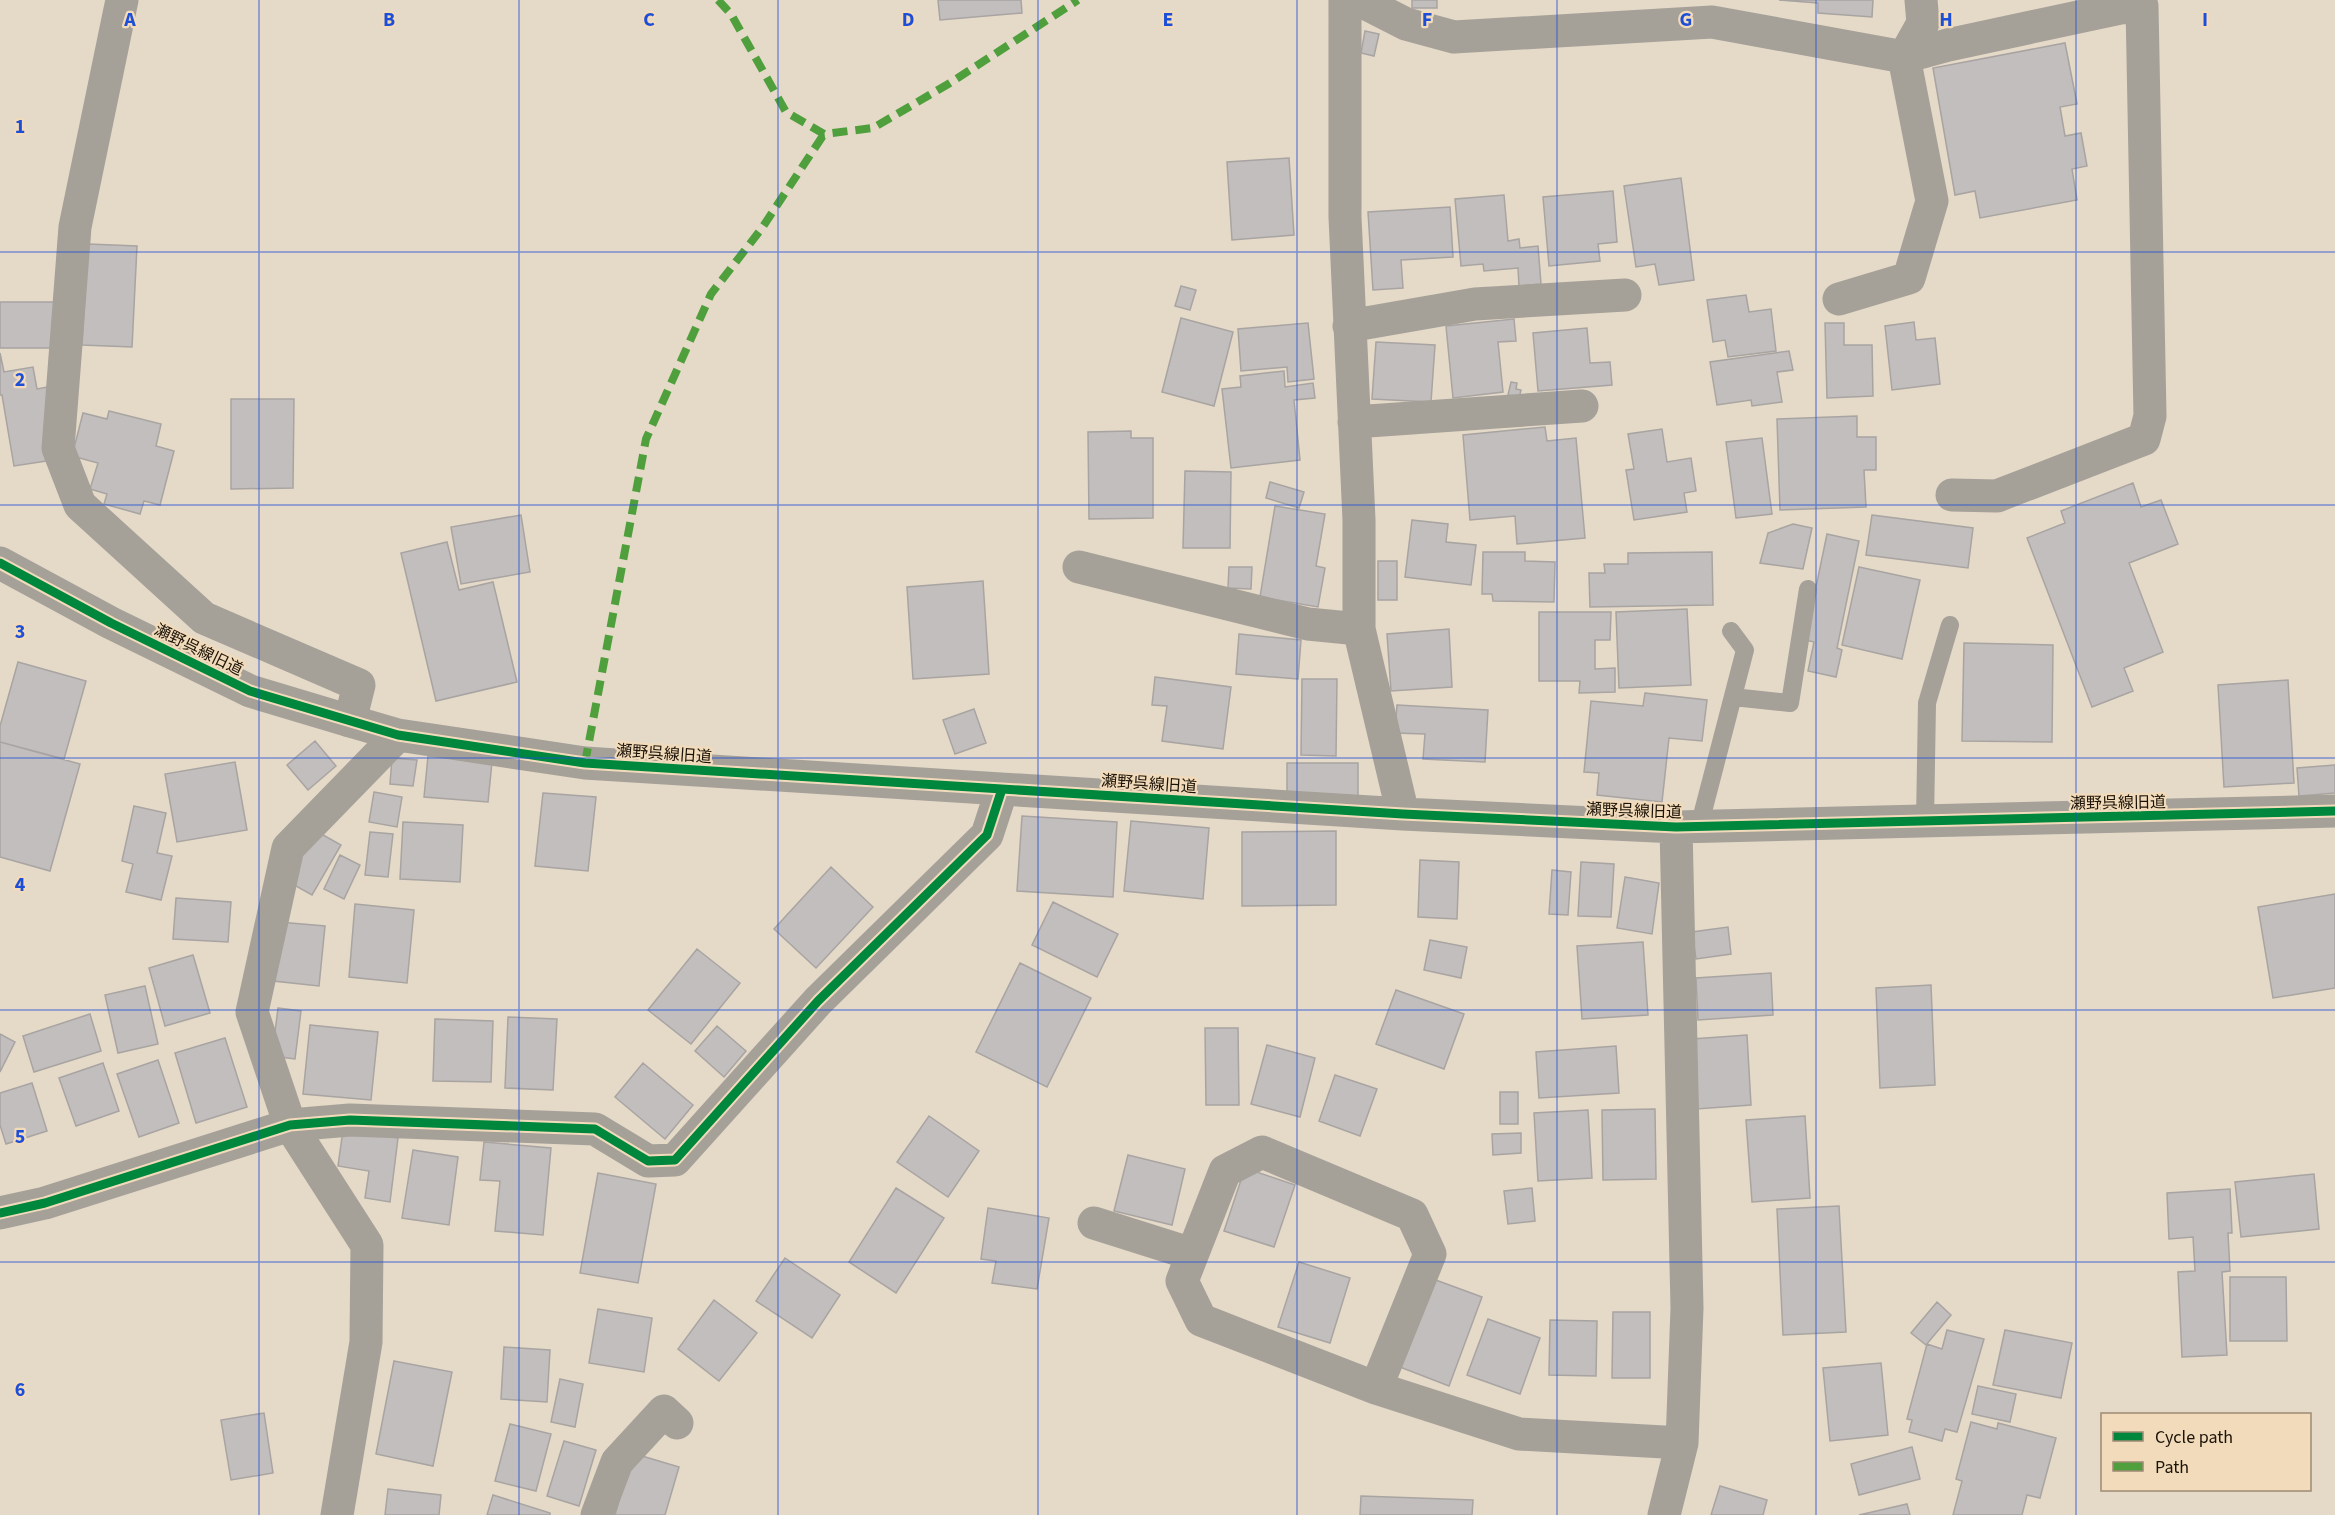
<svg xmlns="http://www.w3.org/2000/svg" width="2335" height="1515" viewBox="0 0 2335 1515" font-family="'Source Sans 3','Noto Sans JP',sans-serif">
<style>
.building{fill:#c2bebd;stroke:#a8a4a2;stroke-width:1.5}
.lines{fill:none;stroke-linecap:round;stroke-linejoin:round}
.service{stroke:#a5a098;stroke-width:18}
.minor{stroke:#a5a098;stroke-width:33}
.tertiary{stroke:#a5a098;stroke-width:33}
.quiet{stroke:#4fa03d;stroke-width:8;stroke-dasharray:15 8;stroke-linecap:butt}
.cycleway-casing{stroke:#f2dbbb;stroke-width:13}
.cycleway{stroke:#00873e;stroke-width:9}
.grid{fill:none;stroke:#1d4ed8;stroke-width:1.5;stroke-opacity:0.55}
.labels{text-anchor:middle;stroke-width:4.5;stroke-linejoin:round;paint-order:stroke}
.street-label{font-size:16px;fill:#1b1307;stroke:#f2dbbb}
.grid-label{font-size:20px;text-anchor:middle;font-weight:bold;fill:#1d4ed8;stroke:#f2dbbb;stroke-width:4.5;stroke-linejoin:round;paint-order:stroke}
</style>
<rect width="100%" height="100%" fill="#e5d9c8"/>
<path class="building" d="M938,0h83l1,13 -82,7z
M1412,0h25v8h-25z
M1779,0h94l-1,17 -54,-4v-10z
M1365,31l14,3 -5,22 -13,-3z
M2065,43l12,61 -17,3 5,29 16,-3 6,33 -15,3 5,31 -97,18 -5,-27 -20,4 -22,-127z
M1289,158l5,77 -62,5 -5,-78z
M1681,178l13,102 -35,5 -4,-21 -19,3 -12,-81z
M1613,191l4,51 -19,2 2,17 -51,5 -6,-69z
M1504,195l4,46 11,-2 1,9 18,-2 3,38 -22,2 -1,-18 -34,3 -1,-7 -22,2 -6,-67z
M1450,207l3,50 -52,3 2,28 -30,2 -5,-78z
M88,244l49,2 -5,101 -50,-2z
M1181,286l15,4 -6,20 -15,-4z
M1746,295l3,17 22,-3 5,42 -48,6 -3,-17 -12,2 -6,-42z
M0,302h54v46h-54z
M1181,318l52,14 -19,74 -52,-14z
M1514,319l2,22 -18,1 5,50 -50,6 -7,-72z
M1914,322l2,18 19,-2 5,46 -48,6 -7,-64z
M1308,323l6,56 -26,3 -1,-15 -46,4 -3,-42z
M1825,323h19v22h28l1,51 -46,2z
M1587,328l3,35 20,-1 2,23 -74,6 -5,-58z
M1376,342l59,3 -4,57 -59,-3z
M1789,351l4,19 -16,2 5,30 -30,4 -1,-6 -34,5 -7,-43z
M0,353l4,19 29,-5 4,22 11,-2 11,72 -45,7 -12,-71h-2z
M1284,371l1,16 28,-4 2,15 -21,2 6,60 -69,8 -9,-79 19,-2 -1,-11z
M1511,382l6,1 -1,6 5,1 -2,8 -11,-3z
M231,399h63l-1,89 -62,1z
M109,411l52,13 -5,22 18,5 -14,54 -16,-4 -4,13 -36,-10 3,-10 -17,-5 8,-26 -26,-7 11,-43 24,6z
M1857,416v21h19v33h-12l2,37 -86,3 -3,-91z
M1545,427l2,14 29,-3 9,100 -68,6 -2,-28 -45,4 -7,-85z
M1662,429l5,33 24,-4 5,33 -12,2 3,19 -53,8 -8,-50 8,-1 -6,-35z
M1131,431v7h22v80l-64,1 -1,-87z
M1762,438l10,76 -36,4 -10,-76z
M1185,471l46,1 -1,76h-47z
M1270,482l34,10 -5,16 -33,-10z
M2133,483l8,24 20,-7 17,44 -49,19 34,89 -39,16 9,23 -41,16 -65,-169 38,-15 -4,-12z
M1275,506l50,8 -9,52 9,2 -7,39 -58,-10z
M521,515l9,57 -69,12 -10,-57z
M1872,515l101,13 -5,40 -102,-13z
M1412,520l36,4 -2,18 30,3 -5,40 -66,-8z
M1793,524l19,4 -9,41 -43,-6 8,-30z
M1827,534l32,7 -22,107 5,2 -6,27 -28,-6 6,-29 -9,-2z
M447,542l12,48 34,-8 24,100 -81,19 -35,-148z
M1483,552h42v9l30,1 -1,40 -61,-1 -1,-7h-10z
M1712,552l1,53 -123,2 -1,-34h16l-1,-9h24v-11z
M1378,561h19v39h-19z
M1229,567h23l-1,22 -23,-1z
M1859,567l61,13 -18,79 -60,-14z
M983,581l6,93 -76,5 -6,-92z
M1687,609l4,76 -72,3 -3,-76z
M1539,612h72l-1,28h-15v29l20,-1v24l-36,1 1,-12h-41z
M1449,629l3,58 -61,4 -4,-57z
M1239,634l62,6 -3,39 -62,-5z
M1964,643l89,2 -1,97 -90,-1z
M18,662l68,19 -22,78 -64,-17v-16z
M1155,677l76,10 -8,62 -61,-8 5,-35 -15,-1z
M1302,679h35l-1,77 -35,-1z
M2288,680l6,103 -70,4 -6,-102z
M1645,693l62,7 -5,41 -33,-3 -7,64 -65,-7 2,-22 -15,-1 7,-71 52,5z
M1397,705l91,5 -3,52 -62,-3 2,-25 -30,-1z
M974,709l12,34 -31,11 -12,-34z
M315,741l21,25 -28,24 -21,-25z
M0,742l80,22 -30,107 -50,-14z
M428,756l64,6 -4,40 -64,-5z
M392,758l25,2 -4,26 -23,-2z
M235,762l12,68 -70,12 -12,-68z
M1287,763h71v34l-71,-1z
M2335,765v28l-36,3 -2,-28z
M374,792l28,5 -5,30 -28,-5z
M543,793l53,4 -8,74 -53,-5z
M134,806l32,7 -9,40 15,3 -11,44 -35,-8 7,-28 -11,-3z
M1022,816l95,6 -4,75 -96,-6z
M1131,821l78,7 -6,71 -79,-8z
M403,822l60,3 -3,57 -60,-3z
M316,831l25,14 -29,50 -25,-14z
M1336,831v74l-94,1v-74z
M370,832l23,2 -5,43 -23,-2z
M340,855l20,10 -16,34 -20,-10z
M1420,860l39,2 -2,57 -39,-2z
M1581,862l33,2 -3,53 -33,-1z
M831,867l42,40 -57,61 -42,-39z
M1552,870l19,2 -3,43 -19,-1z
M1625,877l34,6 -7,51 -35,-6z
M2335,894v94l-62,10 -15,-91z
M176,898l55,4 -3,40 -55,-3z
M1053,902l65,32 -21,43 -65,-32z
M355,904l59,6 -7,73 -58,-6z
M279,922l46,4 -6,60 -46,-5z
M1728,927l3,27 -35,5 -4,-27z
M1430,940l37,7 -6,31 -37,-8z
M1643,942l5,73 -66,4 -5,-73z
M697,949l43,34 -49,61 -43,-34z
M193,955l17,58 -45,13 -16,-58z
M1020,963l71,35 -44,89 -71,-35z
M1771,973l2,42 -75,5 -2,-42z
M1931,985l4,100 -55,3 -4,-100z
M145,986l13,58 -40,9 -13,-58z
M1396,990l68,24 -20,55 -68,-25z
M278,1008l23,3 -6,48 -23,-3z
M90,1014l11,37 -67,21 -11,-36z
M508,1017l49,2 -4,71 -48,-2z
M435,1019l58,2 -2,61 -58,-1z
M310,1025l68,7 -7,68 -68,-6z
M717,1026l29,25 -22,26 -29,-26z
M1205,1028h33l1,77h-33z
M0,1034l15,8 -15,30z
M1747,1035l4,70 -55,4 -4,-70z
M225,1038l22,69 -51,16 -21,-70z
M1267,1045l48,13 -15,59 -49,-13z
M1616,1046l3,47 -80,5 -3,-46z
M158,1060l21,63 -40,14 -22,-63z
M103,1063l16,48 -43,15 -17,-48z
M643,1063l50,42 -28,34 -50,-42z
M1335,1075l42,14 -17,47 -41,-15z
M32,1083l15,48 -41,13 -6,-19v-32z
M1500,1092h18v32h-18z
M1655,1109l1,70 -53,1 -1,-70z
M1588,1110l4,68 -54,3 -4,-68z
M929,1116l50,35 -31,46 -51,-35z
M1805,1116l5,82 -58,4 -6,-82z
M343,1130l55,8 -8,64 -25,-4 4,-27 -31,-5z
M1521,1133v20l-28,2 -1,-21z
M484,1142l67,6 -8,87 -48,-4 5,-50 -20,-1z
M413,1150l45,7 -9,68 -47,-7z
M1128,1155l57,14 -13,56 -58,-14z
M1245,1168l50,17 -21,62 -50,-16z
M598,1173l58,11 -18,99 -58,-10z
M2314,1174l5,55 -78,8 -6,-55z
M896,1188l48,30 -48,75 -47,-31z
M1532,1188l3,33 -27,3 -4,-33z
M2230,1189l2,44h-4l2,38 -8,1 5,83 -45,2 -4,-85 17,-1 -2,-34 -24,2 -2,-46z
M1839,1206l7,126 -63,3 -6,-126z
M988,1208l61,10 -12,71 -45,-6 4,-22 -15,-2z
M785,1258l55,37 -28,43 -56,-37z
M1299,1262l51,16 -20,65 -52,-16z
M2230,1277h56l1,64h-57z
M1433,1279l49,18 -33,89 -49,-19z
M714,1300l43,33 -38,48 -41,-32z
M1937,1302l14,13 -25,30 -15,-12z
M598,1309l54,9 -8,54 -55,-9z
M1613,1312h37v66h-38z
M1488,1319l52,19 -20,56 -53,-19z
M1550,1320l47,1 -1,55 -47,-1z
M1947,1330l37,9 -27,93 -12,-3 -3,12 -33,-9 3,-12 -5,-1 20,-75 15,5z
M2005,1330l67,13 -11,55 -68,-13z
M504,1347l46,3 -3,52 -46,-3z
M394,1361l58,11 -19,94 -57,-12z
M1881,1363l7,72 -58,6 -7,-73z
M560,1379l23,5 -8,43 -24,-5z
M1978,1386l38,8 -6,28 -38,-8z
M264,1413l9,60 -42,7 -10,-60z
M1971,1422l26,7 1,-6 58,15 -16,60 -13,-3 -5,20h-69l9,-34 -6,-2z
M510,1424l41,10 -15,57 -41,-10z
M564,1441l32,9 -17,56 -32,-10z
M1912,1447l8,32 -61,16 -8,-31z
M632,1453l47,14 -14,48h-50z
M1720,1486l47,14 -4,15h-52z
M388,1489l53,6 -2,20h-54z
M493,1495l57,18v2h-63z
M1361,1496l112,4 -1,15h-112z
M1907,1504l3,11h-51z"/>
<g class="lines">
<path class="service" d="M1733,697l57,6 18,-114
M1925,822l2,-119 23,-78
M1699,827l46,-177 -14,-19"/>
<path class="minor" d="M122,0l-47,227 -17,221 22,57 124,113 155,67 -9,36 48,14 187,28 818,51 273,13 659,-16
M1345,0v217l14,303v109l44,185
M1359,0l47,24 48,13 258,-15 192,35 28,144 -23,77 -70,21
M1921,0l2,23 -19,34 44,-12 172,-37 22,-2 8,410 -6,23 -147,57 -45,-1
M1349,326l126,-22 150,-9
M1354,422l228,-16
M1079,567l229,57 51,5
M0,1213l45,-10 245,-78 60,-5 245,9 53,32 27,-1 143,-159 169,-166 15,-46
M1094,1223l98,31
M1376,1388l54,-134 -18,-39 -150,-63 -37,19 -43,110 19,39 175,68 143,46 163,9
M337,1515l29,-173 1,-97 -77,-120 -38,-113 36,-164 110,-113
M597,1515l20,-53 47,-51 13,12
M1664,1515l18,-72 5,-135 -11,-481"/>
<path class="tertiary" d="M0,563l111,60 139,68 100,30"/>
<path class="quiet" d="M718,0l13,14 55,98 38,22 49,-6 77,-45 128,-83
M585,763l61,-324 65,-145 51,-66 62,-94"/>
<g class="cycleway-casing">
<path id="cycleway" d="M0,563l111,60 139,68 148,44 187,28 818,51 273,13 659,-16
M0,1213l45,-10 245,-78 60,-5 245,9 53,32 27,-1 143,-159 169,-166 15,-46"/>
</g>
<use href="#cycleway" class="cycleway"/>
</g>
<path class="grid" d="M259,0v1515M519,0v1515M778,0v1515M1038,0v1515M1297,0v1515M1557,0v1515M1816,0v1515M2076,0v1515M0,252h2335M0,505h2335M0,758h2335M0,1010h2335M0,1262h2335"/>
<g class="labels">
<g class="street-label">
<text transform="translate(199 649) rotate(26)" y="6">瀬野呉線旧道</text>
<text transform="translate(664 753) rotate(4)" y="6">瀬野呉線旧道</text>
<text transform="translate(1149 783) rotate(4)" y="6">瀬野呉線旧道</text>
<text transform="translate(2118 802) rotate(-1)" y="6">瀬野呉線旧道</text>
<text transform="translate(1634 810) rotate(2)" y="6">瀬野呉線旧道</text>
</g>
</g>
<g class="grid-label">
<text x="130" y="26">A</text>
<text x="389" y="26">B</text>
<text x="649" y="26">C</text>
<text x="908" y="26">D</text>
<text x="1168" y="26">E</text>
<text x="1427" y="26">F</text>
<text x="1686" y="26">G</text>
<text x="1946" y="26">H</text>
<text x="2205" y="26">I</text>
<text x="20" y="133">1</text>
<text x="20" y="386">2</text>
<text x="20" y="638">3</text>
<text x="20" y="891">4</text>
<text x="20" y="1143">5</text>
<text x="20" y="1396">6</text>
</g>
<rect x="2101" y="1413" width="210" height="78" fill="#f2dbbb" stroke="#9c8b73" stroke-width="1.5"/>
<rect x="2113" y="1432" width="30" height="9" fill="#00873e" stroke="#9c8b73" stroke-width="1.5"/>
<text x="2155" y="1443" font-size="18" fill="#1b1307">Cycle path</text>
<rect x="2113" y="1462" width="30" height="9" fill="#4fa03d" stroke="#9c8b73" stroke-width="1.5"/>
<text x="2155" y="1473" font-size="18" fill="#1b1307">Path</text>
</svg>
